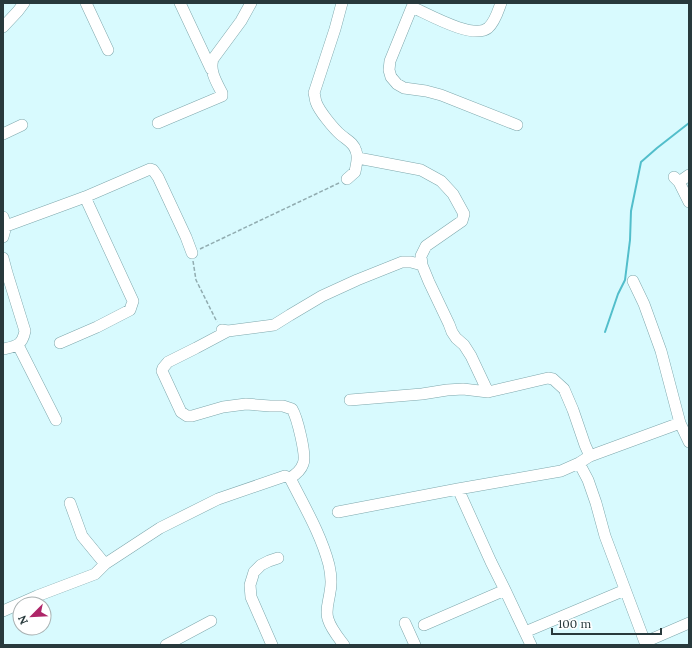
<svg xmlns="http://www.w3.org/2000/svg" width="692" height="648" viewBox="0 0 692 648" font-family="Lora,serif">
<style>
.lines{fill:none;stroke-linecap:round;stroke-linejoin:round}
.stream{stroke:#52becb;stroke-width:2}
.minor-casing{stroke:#7ea7ac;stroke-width:12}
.path{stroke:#91acb0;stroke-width:1.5;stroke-dasharray:4 2;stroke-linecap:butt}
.minor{stroke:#fff;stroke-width:11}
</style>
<rect width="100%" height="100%" fill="#d8fafe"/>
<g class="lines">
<path class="stream" d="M605,332l13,-38 7,-14 5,-40 1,-29 10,-49 16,-14 32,-25"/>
<g class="minor-casing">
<path id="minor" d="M86,3l22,47
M180,3l31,66
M342,3l-7,26 -21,64c1,3 1,6 2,9 3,9 18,27 25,33 6,5 13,8 15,16 3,7 0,14 -1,21l-8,7
M501,3c-3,8 -6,19 -13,25 -15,12 -60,-14 -76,-21l-22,54 -1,9 2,7 6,7 7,4 22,3 15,4 76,30
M3,27l15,-16 6,-8
M158,123l64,-27v-3c-5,-10 -13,-22 -9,-34l28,-38 10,-18
M3,134l19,-9
M358,158l63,12 20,11 12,13 11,20 -2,7 -36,25 -5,10 1,9 7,17 20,42 3,8 4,6 8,7 7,11 17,36
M674,177l5,5 10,20
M679,182l10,-7
M3,217l3,9 -3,11
M6,226l79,-29 65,-28 3,1 5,7 28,60 6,16
M3,258l4,15 18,58c-3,15 -9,15 -22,18
M633,281l11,23 17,47 19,72 9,19
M222,330l6,1 46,-6 16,-10 32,-19 35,-16 45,-18h9l11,3
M228,331l-32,17 -28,14 -5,6 -1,3 19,41 6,4h5l31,-9 23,-3 24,2h13l9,3c5,8 15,47 11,55 -2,6 -8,11 -13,14
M60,343l37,-16 33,-17 3,-9 -48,-104
M18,345l38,75
M350,400l72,-6 25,-4 16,-1 25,3 60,-14 5,1 11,10 9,21 12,35 5,11
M579,463l9,17 8,23 9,33 41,109
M458,489l33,73 14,28 26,55
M70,503l12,33 23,28
M338,512l120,-23 103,-18 18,-8 11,-7 90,-33
M3,611l34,-15 58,-22 10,-10 55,-36 58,-29 67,-23 5,2c14,28 31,56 39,87 2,9 3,18 1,27 -1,9 -5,18 -2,27 3,10 10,18 16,26
M405,623l10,22
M424,625l81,-35
M525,632l100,-42
M645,642l44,-19
M166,645l45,-24
M272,645l-21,-48 -1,-12 4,-13 7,-7 8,-4 9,-3"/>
</g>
<path class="path" d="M200,249l139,-66
M193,261l3,19 21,42"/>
<use href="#minor" class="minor"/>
</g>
<rect width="692" height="648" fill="none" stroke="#28393c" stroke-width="8"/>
<g transform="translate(32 616) rotate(246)"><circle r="19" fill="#ffffff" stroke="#a9b0b1"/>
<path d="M0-3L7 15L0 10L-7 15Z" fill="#ae2568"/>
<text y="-6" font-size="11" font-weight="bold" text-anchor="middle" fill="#28393c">N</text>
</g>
<path d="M552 628v6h109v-6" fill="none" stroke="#28393c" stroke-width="2"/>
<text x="558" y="628" font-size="12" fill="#28393c" stroke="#ffffff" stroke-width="3" paint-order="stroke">100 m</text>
</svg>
